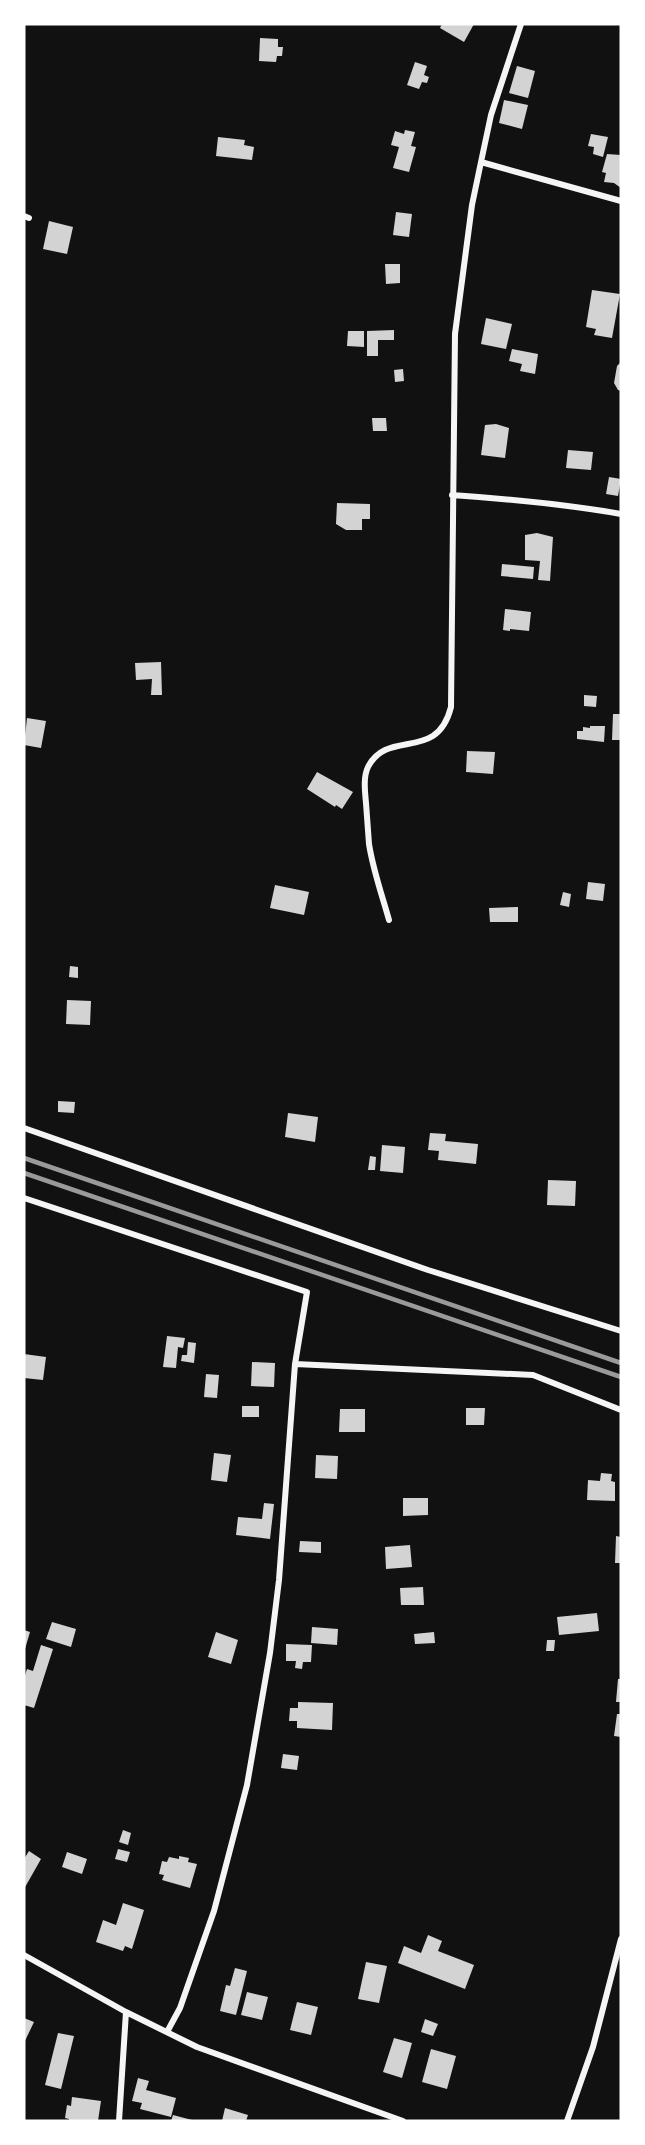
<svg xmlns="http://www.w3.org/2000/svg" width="645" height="2145" viewBox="0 0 645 2145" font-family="Barlow,sans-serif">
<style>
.building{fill:#d3d3d3}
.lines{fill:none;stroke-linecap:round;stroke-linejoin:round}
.minor{stroke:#f5f5f5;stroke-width:6}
.rail{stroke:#9a9a9a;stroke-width:4.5}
</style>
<rect width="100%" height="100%" fill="#111"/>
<path class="building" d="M442,24h32l-10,18 -24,-14z
M260,38l18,1v8h5l-1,9h-5l-1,6 -17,-1z
M415,62l12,4 -3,9 5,2 -2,6 -5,-1 -3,7 -12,-4z
M517,66l18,5 -7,27 -19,-5z
M504,100l24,5 -6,24 -23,-6z
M405,130l10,2 -4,14 5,1 -7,25 -16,-4 6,-21 -8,-2 4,-14 9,3z
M591,134l17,3 -5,20 -10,-3 1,-7 -6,-1z
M218,137l27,3 -1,5 10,2 -2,13 -36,-4z
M607,154l14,1v33l-7,-5 -10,-1 2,-9 -4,-1z
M396,212l16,2 -3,23 -16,-2z
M49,221l24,6 -6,27 -24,-5z
M385,264h15v19l-14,1z
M592,290l28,4 -8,44 -18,-3 2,-6 -10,-2z
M486,318l26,6 -6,25 -25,-5z
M394,330v10h-16v16h-11v-25z
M348,331h16v16l-17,-1z
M512,349l26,5 -3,20 -15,-3 2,-7 -13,-3z
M621,362v29l-3,-1 -4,-7 3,-17z
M403,369l1,12 -9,1 -1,-12z
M372,418h14l1,13h-14z
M496,424l13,4 -4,30 -24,-3 4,-30z
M568,450l25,2 -2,18 -25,-2z
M609,477l12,2 -3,17 -12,-2z
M337,503l33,1v15h-8v11h-16l-10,-6z
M537,533l16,4 -3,44 -12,-1 2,-19 -15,-1v-25z
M502,564l32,3 -1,12 -32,-3z
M505,609l26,3 -2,19 -19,-2v2l-7,-1z
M161,662l1,33h-11l1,-16 -16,1 -1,-17z
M584,695l13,1 -1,11 -12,-1z
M613,714h8v26h-9z
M27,718l19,3 -5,27 -17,-3z
M590,726h15l-1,16 -27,-3v-8h6v-4l7,1z
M467,751l28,1 -2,22 -27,-2z
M317,772l36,20 -11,17 -6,-4 -1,2 -28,-18z
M588,882l17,2 -2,17 -17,-2z
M275,885l34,7 -5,23 -34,-7z
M563,892l8,2 -2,13 -9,-2z
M518,907v15h-28l-1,-14z
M70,966l8,1v11l-9,-1z
M67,1000l24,1 -1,24 -24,-1z
M58,1101l17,1 -1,11 -16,-1z
M288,1113l30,4 -3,25 -30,-5z
M430,1133l16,1 -1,7 33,3 -2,20 -38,-4 1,-9 -11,-1z
M382,1145l23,2 -2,26 -23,-2z
M370,1156l6,1 -1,13h-7z
M548,1180l28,1 -1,25 -28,-1z
M167,1336l18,2 -2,10 -5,-1 -2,21 -13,-1z
M188,1342l8,1 -2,20 -13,-2 1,-6h5z
M24,1354l22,3 -3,23 -19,-2z
M252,1362l23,1 -1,24 -23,-1z
M206,1374l13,1 -2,23 -13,-1z
M242,1406h17v11h-17z
M466,1408h19l-1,17h-18z
M340,1409h25v23h-26z
M214,1453l17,2 -4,27 -16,-2z
M316,1455l22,1 -1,23 -22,-1z
M601,1473l11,1 -1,7 4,1v19l-28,-1 1,-20 12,1z
M403,1498h25v17l-25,1z
M264,1503l10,1 -4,35 -34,-4 2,-18 24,2z
M616,1536l5,1v26h-6z
M300,1541l21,1v11l-22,-1z
M410,1545l2,22 -26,2 -1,-22z
M423,1587l1,18h-23l-1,-17z
M597,1613l2,18 -40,4 -2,-18z
M52,1622l24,7 -5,18 -25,-8z
M312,1627l26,2 -1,16 -26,-2z
M24,1630l6,2 -5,17h-1z
M216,1632l22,8 -7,24 -23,-7z
M434,1632l1,11 -20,1 -1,-10z
M547,1640h8l-1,11h-8z
M286,1644l26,1 -1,17h-8l-1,7 -7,-1 1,-7h-10z
M41,1645l12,4 -19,59 -10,-3v-26l3,-10 6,2z
M618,1679h3v23h-5z
M298,1702l35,1 -1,27 -35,-2v-7h-8l1,-13h8z
M617,1714h4v23l-7,-1z
M283,1754l16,2 -2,14 -16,-2z
M123,1830l8,3 -3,12 -9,-3z
M118,1849l12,3 -3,10 -12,-3z
M29,1851l12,8 -17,30v-30z
M67,1852l20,7 -5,15 -20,-7z
M179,1856l10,2 -1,4 9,2 -7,24 -28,-8 2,-5 -5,-1 3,-13 5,1 2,-5 10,2z
M123,1903l21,7 -12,39 -7,-3 -2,5 -27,-9 7,-22 13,5z
M428,1935l14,6 -4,10 36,14 -9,24 -67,-26 6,-17 17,7z
M366,1962l21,4 -8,37 -21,-4z
M235,1968l12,3 -11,44 -16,-4 6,-26 4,1z
M247,1992l21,5 -6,23 -21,-5z
M297,2002l21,5 -7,28 -21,-5z
M24,2018l10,4 -10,21z
M425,2019l13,5 -5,12 -12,-4z
M58,2033l16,3 -13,53 -16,-4z
M394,2038l18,5 -10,35 -19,-6z
M431,2049l25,7 -9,33 -25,-7z
M138,2078l11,3 -3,9 30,8 -5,19 -31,-8 2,-6 -10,-2z
M72,2097l29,4 -3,20h-29v-2l-4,-1 2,-13 4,1z
M225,2108l23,7 -2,6h-24z
M173,2115l19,5v1h-21z"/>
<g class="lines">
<path class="minor" d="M481,162l140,39
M24,216l5,2
M452,495c57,4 113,9 169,19
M389,920c-7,-25 -16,-50 -20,-76 -1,-13 -2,-27 -3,-41 -1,-11 -3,-26 2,-36 20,-39 69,-4 83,-60l4,-373 17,-129 9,-43 10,-47 30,-91
M24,1128l404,142 193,61
M24,1198l283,94 -12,72 -16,216 -9,73 -23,132 -33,126 -34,97 -13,24
M295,1364l238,11 88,35
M24,1955l102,57 71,35 206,74
M119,2121l7,-109
M567,2121l26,-74 28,-108"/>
<path class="rail" d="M24,1158l597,205
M24,1173l597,204"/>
</g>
<rect width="645" height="2145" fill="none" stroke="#ffffff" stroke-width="51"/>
</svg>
